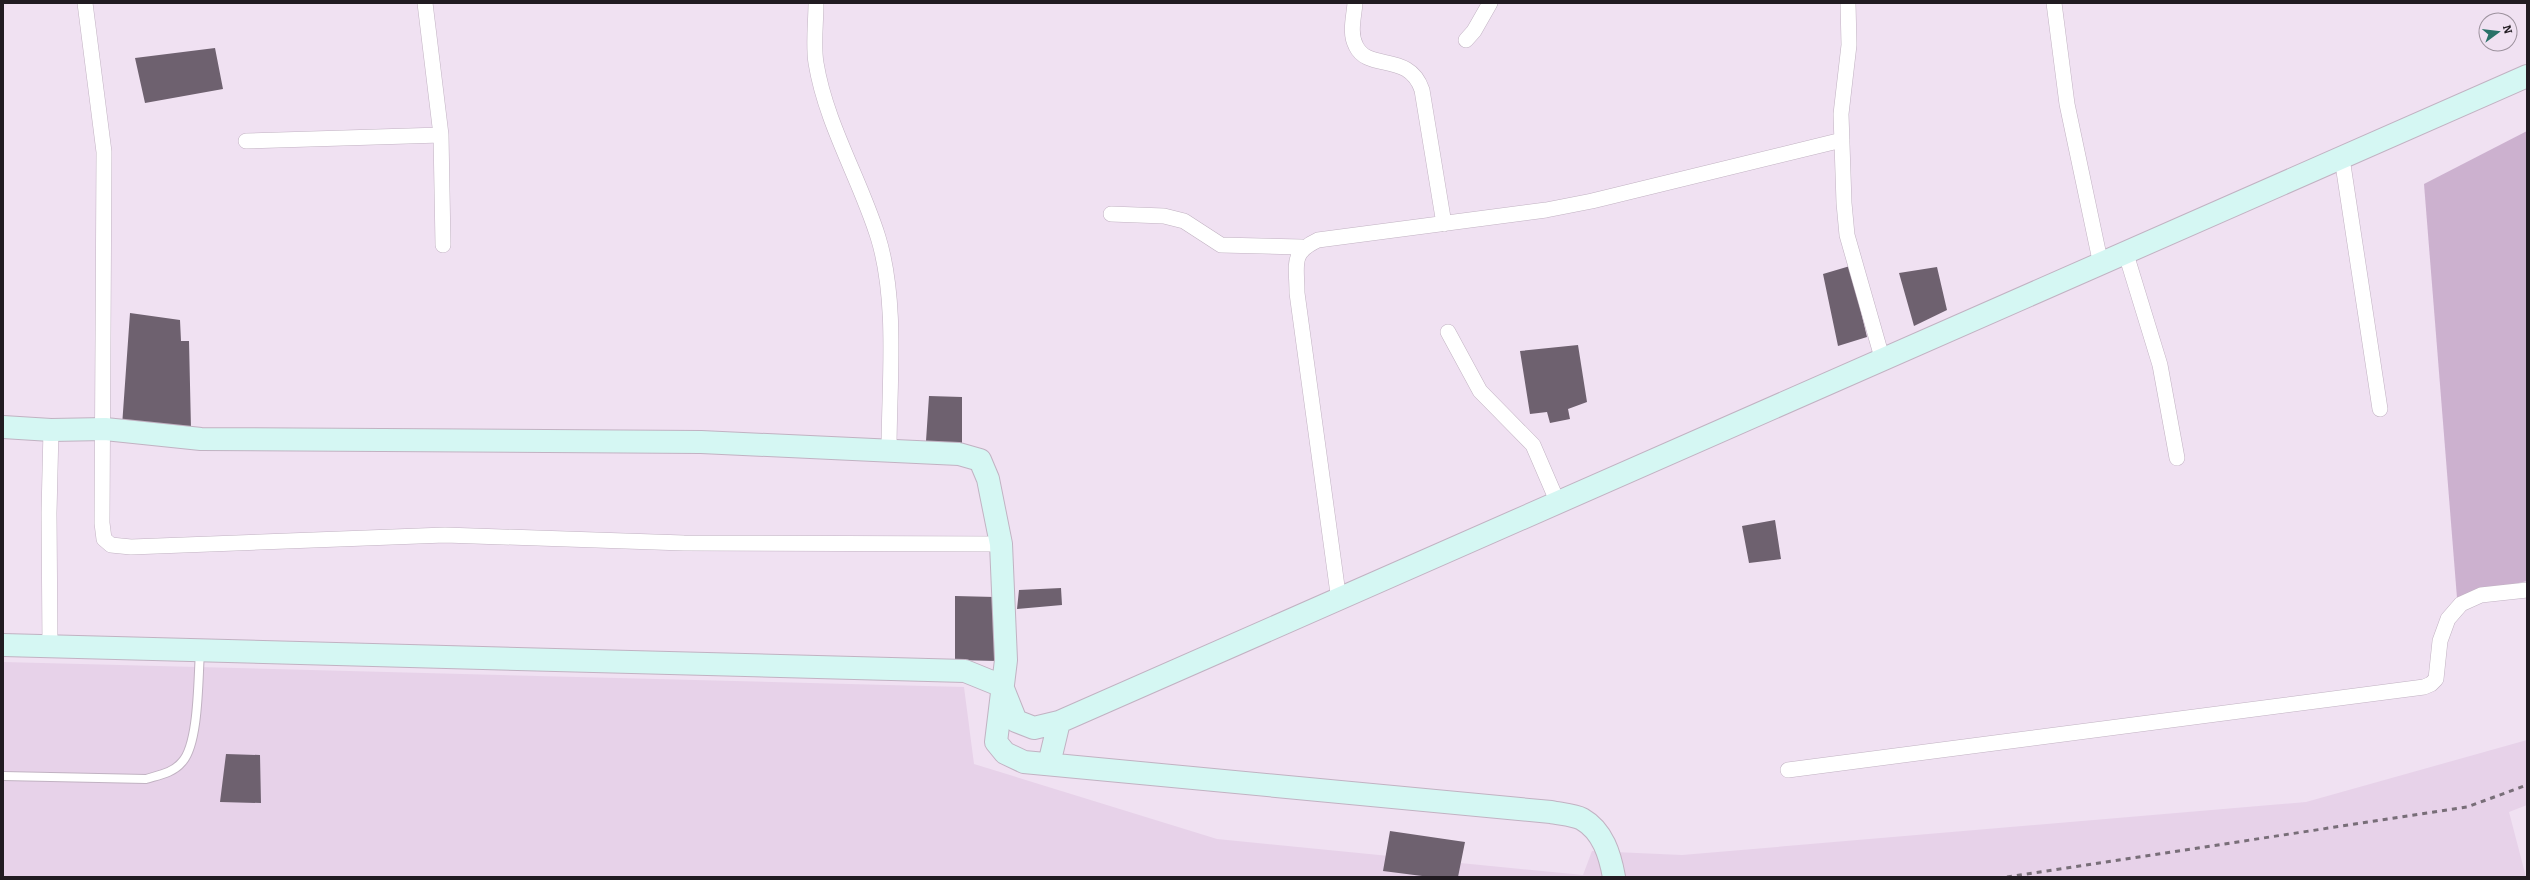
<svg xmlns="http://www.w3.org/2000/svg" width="2530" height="880" viewBox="0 0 2530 880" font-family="Bitter,serif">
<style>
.built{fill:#e7d2e9}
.green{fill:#ccb1cf}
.building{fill:#6e616f}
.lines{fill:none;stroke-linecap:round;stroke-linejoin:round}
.lane-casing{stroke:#c1b2c2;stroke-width:10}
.street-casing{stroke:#c1b2c2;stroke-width:16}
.secondary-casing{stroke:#c1b2c2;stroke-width:24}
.lane{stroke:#fff;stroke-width:8}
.street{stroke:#fff;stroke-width:15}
.secondary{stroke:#d5f7f3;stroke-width:22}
.rail{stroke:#786e78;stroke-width:3;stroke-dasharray:5 5;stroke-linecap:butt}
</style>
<rect width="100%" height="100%" fill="#f0e1f2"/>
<path class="built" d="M3,662l961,25 10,77 243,75 366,36 9,-24 90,4 624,-53 221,-62v65l-18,7 17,65h-2523z"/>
<path class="green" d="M2527,131v450l-70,17 -33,-414z"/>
<path class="building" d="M215,48l8,41 -78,14 -10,-45z
M1850,266l17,71 -29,9 -15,-72z
M1937,267l10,43 -33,16 -15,-53z
M130,313l50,7 1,21h8l2,88 -69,-3z
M1578,345l9,57 -19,7 2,10 -20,4 -3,-11 -17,2 -10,-63z
M929,396l33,1v46l-36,-2z
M1775,520l6,39 -32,4 -7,-37z
M1061,588l1,17 -45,4 2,-19z
M955,596l40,1 2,64 -42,-1z
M226,754l34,1 1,48 -41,-1z
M1390,831l75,11 -7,35h-28l-47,-6z"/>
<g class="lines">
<g class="lane-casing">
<path id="lane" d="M3,776l143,3c13,-4 27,-6 36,-17 17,-18 16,-84 18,-110"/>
</g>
<g class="street-casing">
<path id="street" d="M85,3l19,149 -2,371 2,16 7,6 20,2 314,-12 239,8 317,1
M425,3l16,132 2,110
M816,3c0,19 -3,42 0,60 10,61 44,116 62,174 20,64 11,148 11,214
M1355,3c-1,14 -6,30 1,43 12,26 53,5 66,44l22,134
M1848,3l1,42 -8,69 3,89 3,32 36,126
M2054,3l13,101 34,161
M1466,40l8,-9 16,-28
M246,141l195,-6
M2342,158l38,251
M1111,214l53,2 20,5 37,24 81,2
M2126,254l34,111 17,93
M1448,332l32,59 53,54 25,58
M1339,601l-42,-308c0,-29 -7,-40 21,-53l228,-30 46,-9 250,-61
M50,646l-1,-133 2,-83
M1788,770l636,-83 7,-3 5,-5 4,-38 8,-22 13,-15 20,-9 46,-5"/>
</g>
<g class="secondary-casing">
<path id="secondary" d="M3,427l48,3 54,-1 96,10 500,3 258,12 21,6 8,19 13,65 5,116 -10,82 9,11 19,9 527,50c9,2 23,3 31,7 21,12 28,36 32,58
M3,645l962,26 37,15 14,35 18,7 25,-6 1468,-646
M1049,764l10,-42"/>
</g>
<use href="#lane" class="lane"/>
<use href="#street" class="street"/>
<use href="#secondary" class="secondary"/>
<path class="rail" d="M2007,877l460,-70 60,-22"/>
</g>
<rect width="2530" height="880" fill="none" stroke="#211b21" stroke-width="8"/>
<g transform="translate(2498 32) rotate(75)"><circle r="19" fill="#f0e1f2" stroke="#9d929e"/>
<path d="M0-3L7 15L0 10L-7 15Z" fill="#2a7269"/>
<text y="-6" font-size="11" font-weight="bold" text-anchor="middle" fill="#211b21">N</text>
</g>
</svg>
